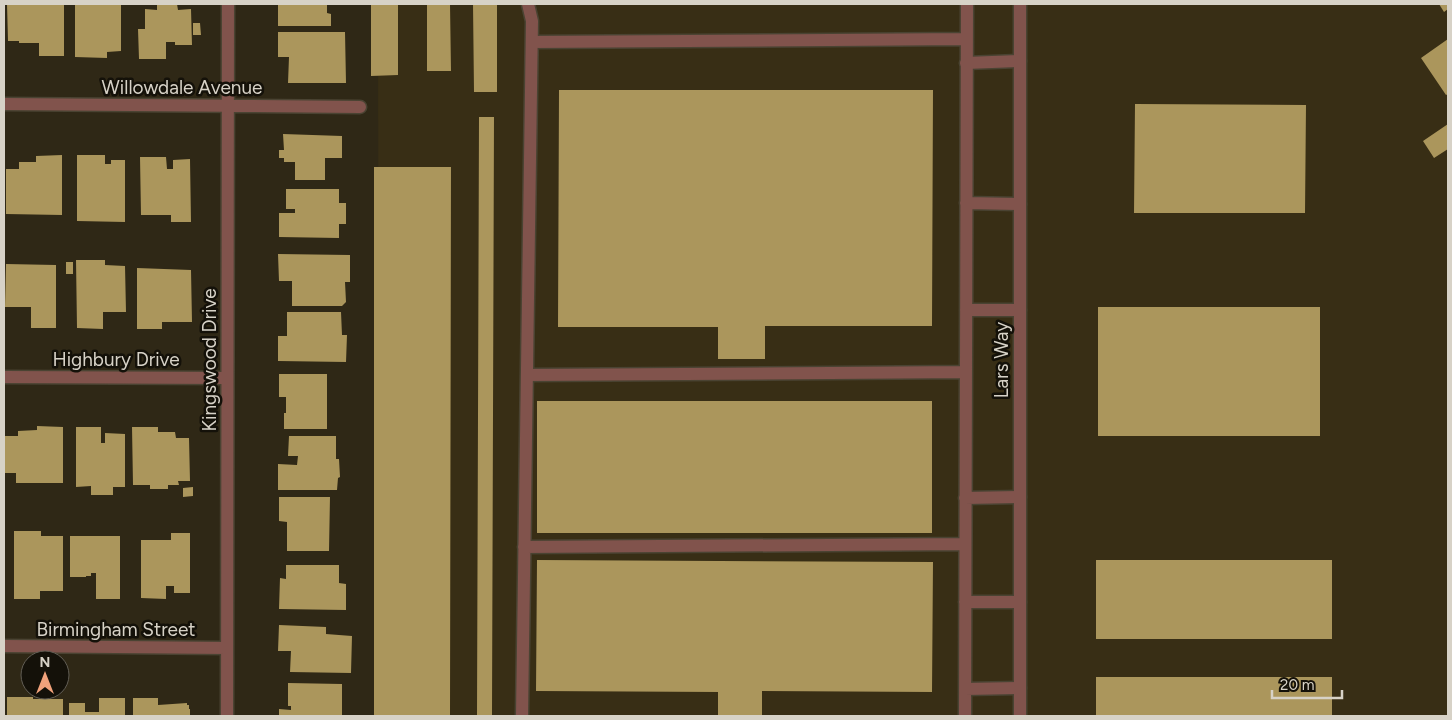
<svg xmlns="http://www.w3.org/2000/svg" width="1452" height="720" viewBox="0 0 1452 720" font-family="Figtree,sans-serif">
<style>
.built{fill:#382e15}
.building{fill:#ab965c}
.lines{fill:none;stroke-linecap:round;stroke-linejoin:round}
.lane-casing{stroke:#4a4332;stroke-width:15}
.street-casing{stroke:#4a4332;stroke-width:15}
.lane{stroke:#81534c;stroke-width:12}
.street{stroke:#81534c;stroke-width:12}
.labels{text-anchor:middle;stroke-width:5;stroke-linejoin:round;paint-order:stroke}
.street-label{font-size:19px;fill:#d7d2c7;stroke:#141109}
</style>
<rect width="100%" height="100%" fill="#2f2816"/>
<path class="built" d="M378,4h1070v712h-1069z"/>
<path class="building" d="M7,4h57v52h-25v-13h-20v-2h-11z
M75,4h46v47l-14,1v6l-32,-1z
M157,4h20l1,6 13,-1 1,36h-17v-3h-9v17h-27l-1,-30h7v-20l12,1z
M278,4h49v9l4,1v12h-53z
M371,4h27v71l-27,1z
M427,4h23l1,67h-24z
M473,4h24v88h-23z
M1439,4h9v5l-4,3z
M193,23h7l1,12h-8z
M278,32h67l1,51h-58l1,-26h-11z
M1448,39v55l-2,1 -25,-37z
M559,90h374l-1,236h-167v33h-47v-32h-160z
M1135,104l171,1 -1,108h-171z
M479,117h15l-2,599h-15z
M1448,124v25l-14,9 -11,-17z
M283,134l59,2v22h-17v22h-30v-18h-11v-4h-5v-8h5z
M62,155v60l-56,-1v-45h13v-7h17v-6z
M77,155h28v9h6v-4h14v62l-48,-1z
M140,157h26l1,12h6v-9l17,-1 1,63h-20v-7h-30z
M374,167h77l-1,549h-76z
M286,189h53v14h7v21h-7v14l-60,-1v-24h16v-4h-9z
M278,254l72,1v27h-5l1,20 -4,4h-50v-25h-13z
M76,260h29v5l20,1 1,46h-23v17l-26,-1z
M66,262h7v12h-7z
M6,264l50,1v63h-25v-21h-26z
M137,268l54,2 1,52h-30v7h-25z
M1098,307h222v129h-222z
M287,312h54l1,23h5l-1,27 -68,-1v-25h9z
M279,374h48v55h-43v-16h2v-16h-7z
M537,401h395v132h-395z
M37,426l26,1v56h-47v-10h-11v-37h13v-5l19,-1z
M76,427h25v16h4v-10l20,1v53h-12v8h-22v-9l-15,1z
M132,427h26v5h17l1,6h13l1,43h-12l1,4h-11v4h-18v-4h-17z
M289,436h47v23h3l1,18 -2,1 -1,12h-59v-26l19,1 1,-9h-10z
M193,487v9l-10,1v-9z
M279,497h51l-1,54h-42v-29l-8,-1z
M14,531h27v5h22v55h-23v8h-26z
M171,533h19v60h-16v-7h-8v13l-25,-1v-58h30z
M70,536h50v63h-24v-26h-5v3h-5v1h-16z
M537,560l396,2 -1,130 -170,-1v25h-44v-24l-182,-1z
M1096,560h236v79h-236z
M286,565h53v18l7,1v26l-67,-1 1,-31 6,1z
M279,625l47,2v7l26,2 -1,37 -61,-1 1,-21h-13z
M1096,677h236v39h-236z
M288,683l54,1v32h-63v-7l12,1v-4h-3z
M7,697h26v2h30v17h-56z
M99,698h26v18h-56v-13h16v9h14z
M133,698h25v7l29,-2v2h2v4h1v7h-57z"/>
<g class="lines">
<g class="lane-casing">
<path id="lane" d="M532,42l434,-3
M966,63l54,-2
M966,203l54,1
M966,310h54
M527,375l439,-3
M965,498l55,-1
M524,547l441,-3
M965,602h55
M965,689l55,-1
M522,716l10,-695 -4,-17
M965,716l2,-712"/>
</g>
<g class="street-casing">
<path id="street" d="M1020,4v712
M4,104l356,3
M4,377l223,1
M4,646l223,2
M227,716l1,-712"/>
</g>
<use href="#lane" class="lane"/>
<use href="#street" class="street"/>
</g>
<g class="labels">
<g class="street-label">
<text x="182" y="94">Willowdale Avenue</text>
<text x="116" y="366">Highbury Drive</text>
<text transform="translate(209 360) rotate(-90)" y="7">Kingswood Drive</text>
<text transform="translate(1001 360) rotate(-90)" y="7">Lars Way</text>
<text x="116" y="636">Birmingham Street</text>
</g>
</g>
<rect width="1452" height="720" fill="none" stroke="#d7d2c7" stroke-width="10"/>
<g transform="translate(45 675)"><circle r="24" fill="#141109" stroke="#625e55"/>
<path d="M0-4L9 19L0 12L-9 19Z" fill="#f1a27b"/>
<text y="-8" font-size="14" font-weight="bold" text-anchor="middle" fill="#d7d2c7">N</text>
</g>
<path d="M1272 690v8h70v-8" fill="none" stroke="#d7d2c7" stroke-width="2.5"/>
<text x="1280" y="690" font-size="15" fill="#d7d2c7" stroke="#141109" stroke-width="4" paint-order="stroke">20 m</text>
</svg>
